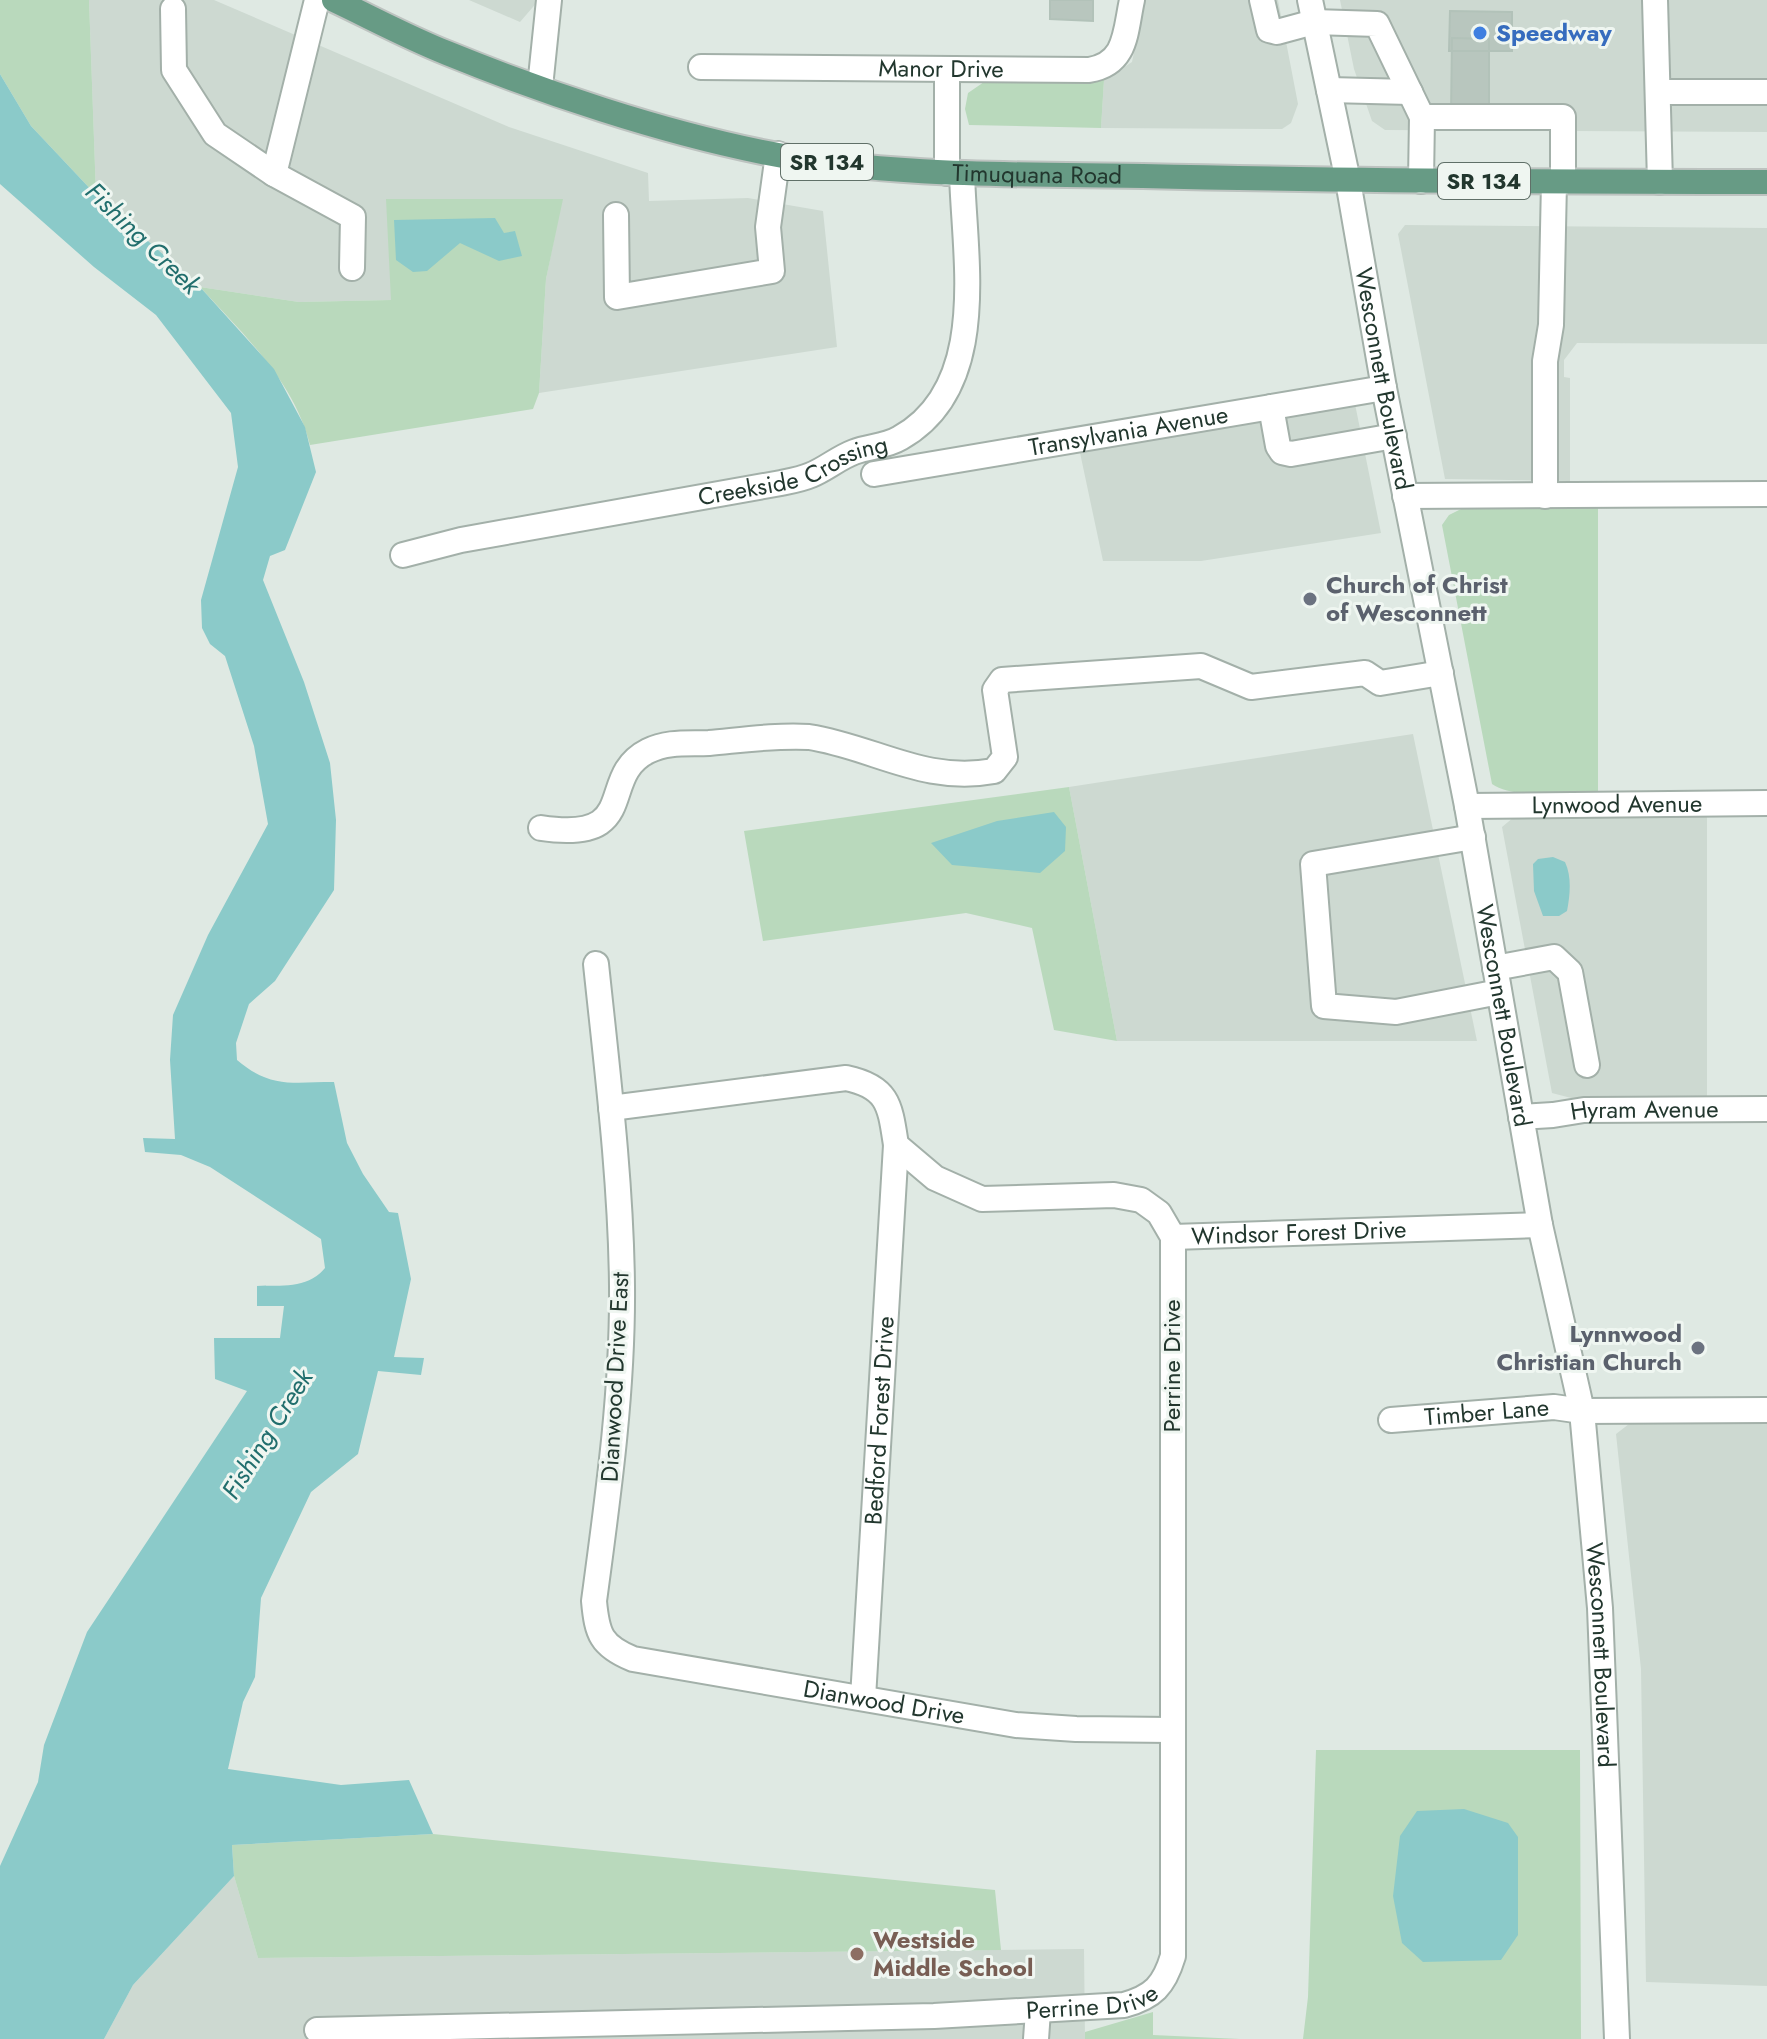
<svg xmlns="http://www.w3.org/2000/svg" width="1767" height="2039" viewBox="0 0 1767 2039" font-family="Jost,sans-serif">
<style>
.built{fill:#cdd9d1}
.green{fill:#b9d9bc}
.water{fill:#8bcac9}
.building{fill:#b8c6be;stroke:#b2c2b9;stroke-width:2}
.lines{fill:none;stroke-linecap:round;stroke-linejoin:round}
.minor-casing{stroke:#a3b0a9;stroke-width:28}
.major-casing{stroke:#bdc3c0;stroke-width:28}
.minor{stroke:#fff;stroke-width:24}
.major{stroke:#679b85;stroke-width:24}
.shop-dot{fill:#3f7fe0;stroke:#eff6f1;stroke-width:3}
.worship-dot{fill:#6b7280;stroke:#eff6f1;stroke-width:3}
.education-dot{fill:#8d6e63;stroke:#eff6f1;stroke-width:3}
.labels{text-anchor:middle;stroke-width:6;stroke-linejoin:round;paint-order:stroke}
.shield{fill:#eff6f1;stroke:#607068;stroke-width:2}
.shield-label{font-size:22px;font-weight:bold;fill:#22372e}
.shop-label{font-size:24px;font-weight:bold;fill:#366cbe;stroke:#eff6f1;text-anchor:start}
.street-label{font-size:24px;fill:#22372e;stroke:#eff6f1}
.worship-label{font-size:24px;font-weight:bold;fill:#5b616d;stroke:#eff6f1;text-anchor:start}
.education-label{font-size:24px;font-weight:bold;fill:#785e54;stroke:#eff6f1;text-anchor:start}
.water-label{font-size:26px;font-style:italic;fill:#216e6d;stroke:#eff6f1}
</style>
<rect width="100%" height="100%" fill="#dfe9e3"/>
<path class="built" d="M89,0h125l295,127 139,46 1,28 99,-3 75,13 14,136 -298,46 7,-114 16,-80 -171,101 -92,2 -99,-15 -104,-92z
M469,0h70l-19,22z
M1145,0h133l20,104 -7,19 -9,6 -181,-1 3,-48 28,-18z
M1340,0h427v132l-382,-2 -13,-9 -18,-52z
M1405,225l362,3v116l-190,-1 -13,17v17l6,1v103l-125,-2 -47,-245z
M1355,404l26,129 -180,28h-98l-24,-113z
M1413,734l64,307h-360l-48,-254z
M1707,811v291l-132,-3 -23,-6 -50,-266 12,-10z
M1650,1418h117v568l-121,-4 -5,-313 -25,-235 13,-10z
M234,1876l24,82 826,-9 1,90h-981l29,-54z"/>
<path class="green" d="M0,0h89l7,195 -65,-69 -31,-52z
M1104,80l-3,48 -132,-3 -4,-16 3,-16 16,-11z
M386,199h177l-17,80 -7,114 -6,16 -223,36c-16,-64 -67,-111 -110,-158l99,15 92,-2z
M1598,506v287c-29,0 -83,7 -106,-9l-50,-259 7,-10 16,-8z
M1069,787l48,254 -63,-11 -22,-102 -66,-15 -203,28 -19,-110z
M1316,1750h264l1,289h-278l5,-42z
M433,1834l562,56 6,60 -743,8 -24,-82 -2,-31z
M1153,2012v23l87,4h-155v-7z"/>
<path class="water" d="M0,74l31,52 65,69 104,92 74,82 31,58 11,45 -31,78 -15,6 -7,24 41,102 26,81 6,57 -2,70 -59,91 -26,23 -13,39 1,17c34,29 56,22 97,22l13,61 16,31 26,38 9,1 13,66 -17,78 30,1 -3,17 -43,-4 -20,83 -47,38 -50,106 -6,79 -12,25 -15,67 113,16 68,-5 24,54 -201,11 2,31 -101,109 -29,54h-104v-173l38,-84 6,-37 43,-113 160,-241 -32,-12 -1,-41h66l4,-32h-27v-20c25,-1 51,3 68,-18l-4,-29 -111,-72 -29,-12 -36,-3 -2,-14 32,1 -5,-79 3,-45 35,-80 60,-111 -14,-78 -29,-90 -15,-12 -8,-16 -1,-28 37,-133 -7,-54 -75,-98 -62,-48 -94,-83z
M495,218l9,15 11,-2 7,25 -23,5 -39,-18 -33,28 -14,1 -17,-12 -2,-40z
M1054,812l12,15 -1,24 -25,22 -88,-8 -21,-22 66,-22z
M1553,857l12,5c7,15 5,33 2,49l-8,5h-16l-9,-25 -1,-27 5,-5z
M1464,1809l44,14 10,14v98l-17,25 -78,2 -21,-19 -9,-47 7,-60 17,-25z"/>
<path class="building" d="M1050,0h43v21l-43,-2z
M1450,11l62,1v39h-63z
M1452,38l37,1v75h-38z"/>
<g class="lines">
<g class="minor-casing">
<g id="minor">
<path d="M317,0l-43,174 79,43 -1,51"/>
<path d="M1262,0l7,30 8,2 37,-10 63,2 45,93"/>
<path id="s1" d="M1310,0l38,181 36,207 83,418 73,419 42,186 18,197 17,431"/>
<path d="M1655,0l5,182"/>
<path d="M173,9l1,61 41,64 59,40"/>
<path id="s2" d="M701,67l388,3c38,-6 36,-38 43,-70"/>
<path d="M540,87l9,-87"/>
<path d="M1329,90l81,2"/>
<path d="M1658,92h109"/>
<path d="M947,173v-103"/>
<path d="M1421,181l1,-64h141v65"/>
<path d="M616,215l1,82 155,-26 -4,-44 10,-73"/>
<path d="M1271,407l7,39 4,6 9,2 103,-18"/>
<path id="s3" d="M874,474l510,-86"/>
<path d="M1405,496l362,-2"/>
<path d="M1545,496v-135l6,-36 3,-143"/>
<path id="s4" d="M403,555l58,-15 320,-57c10,-2 21,-4 30,-8 15,-6 27,-17 43,-23 15,-6 31,-5 46,-14 91,-51 64,-180 62,-265"/>
<path id="s5" d="M1467,806l300,-3"/>
<path d="M541,828c102,15 55,-51 107,-77 20,-10 41,-7 61,-8 33,-3 67,-8 100,-6 65,10 115,47 185,34l11,-14 -10,-67 7,-10 199,-14 50,21 114,-14 15,10 61,-10"/>
<path d="M1473,837l-160,27 11,142 72,6 103,-20"/>
<path id="s6" d="M596,964c11,105 25,216 26,322 1,105 -14,211 -28,315 3,33 7,45 39,58l383,66 60,4 95,1"/>
<path d="M1495,968l59,-11 16,15 17,93"/>
<path d="M611,1108l235,-30c43,9 44,28 50,67l39,33 47,21 132,-4 27,5 18,13 14,24"/>
<path id="s7" d="M1521,1117l32,-2 31,-5 183,-1"/>
<path id="s8" d="M1173,1237l367,-12"/>
<path id="s9" d="M1391,1420l163,-13 28,4 185,-1"/>
<path id="s10" d="M863,1698l33,-553"/>
<path id="s11" d="M317,2030l617,-14 190,-11c29,-8 40,-19 49,-49v-719"/>
<path d="M1036,2039l2,-28"/>
</g>
</g>
<g class="major-casing">
<g id="major">
<path id="s12" d="M334,0c38,18 75,38 113,53 98,40 212,78 315,99 125,25 254,22 381,24 208,5 416,6 624,6"/>
</g>
</g>
<use href="#minor" class="minor"/>
<use href="#major" class="major"/>
</g>
<circle class="shop-dot" cx="1480" cy="33" r="8"/>
<g class="worship-dot">
<circle cx="1310" cy="599" r="8"/>
<circle cx="1698" cy="1348" r="8"/>
</g>
<circle class="education-dot" cx="857" cy="1954" r="8"/>
<g class="labels">
<g class="shield">
<rect x="781" y="144" width="92" height="36" rx="6"/>
<rect x="1438" y="163" width="92" height="36" rx="6"/>
</g>
<g class="shield-label">
<text x="827" y="170">SR 134</text>
<text x="1484" y="189">SR 134</text>
</g>
<g class="shop-label">
<text x="1496" y="41">Speedway</text>
</g>
<g class="street-label">
<text dy="8" stroke="none"><textPath href="#s2" startOffset="240">Manor Drive</textPath></text>
<text dy="8" stroke="none"><textPath href="#s12" startOffset="732">Timuquana Road</textPath></text>
<text dy="8" stroke="none"><textPath href="#s1" startOffset="386">Wesconnett Boulevard</textPath></text>
<text dy="8" stroke="none"><textPath href="#s3" startOffset="258">Transylvania Avenue</textPath></text>
<text dy="8" stroke="none"><textPath href="#s4" startOffset="400">Creekside Crossing</textPath></text>
<text dy="8" stroke="none"><textPath href="#s5" startOffset="150">Lynwood Avenue</textPath></text>
<text dy="8" stroke="none"><textPath href="#s1" startOffset="1034">Wesconnett Boulevard</textPath></text>
<text dy="8" stroke="none"><textPath href="#s7" startOffset="124">Hyram Avenue</textPath></text>
<text dy="8" stroke="none"><textPath href="#s8" startOffset="126">Windsor Forest Drive</textPath></text>
<text transform="translate(1172 1366) rotate(-90)" y="8">Perrine Drive</text>
<text transform="translate(615 1377) rotate(-87)" y="8">Dianwood Drive East</text>
<text dy="8" stroke="none"><textPath href="#s9" startOffset="96">Timber Lane</textPath></text>
<text dy="8" stroke="none"><textPath href="#s10" startOffset="278">Bedford Forest Drive</textPath></text>
<text dy="8" stroke="none"><textPath href="#s1" startOffset="1682">Wesconnett Boulevard</textPath></text>
<text dy="8" stroke="none"><textPath href="#s6" startOffset="970">Dianwood Drive</textPath></text>
<text dy="8" stroke="none"><textPath href="#s11" startOffset="776">Perrine Drive</textPath></text>
</g>
<g class="worship-label">
<text x="1326" y="593">Church of Christ<tspan x="1326" dy="28">of Wesconnett</tspan></text>
<text x="1682" y="1342" text-anchor="end">Lynnwood<tspan x="1682" dy="28">Christian Church</tspan></text>
</g>
<g class="education-label">
<text x="873" y="1948">Westside<tspan x="873" dy="28">Middle School</tspan></text>
</g>
<g class="water-label">
<text transform="translate(143 238) rotate(44)" y="9">Fishing Creek</text>
<text transform="translate(267 1434) rotate(-58)" y="9">Fishing Creek</text>
</g>
</g>
</svg>
